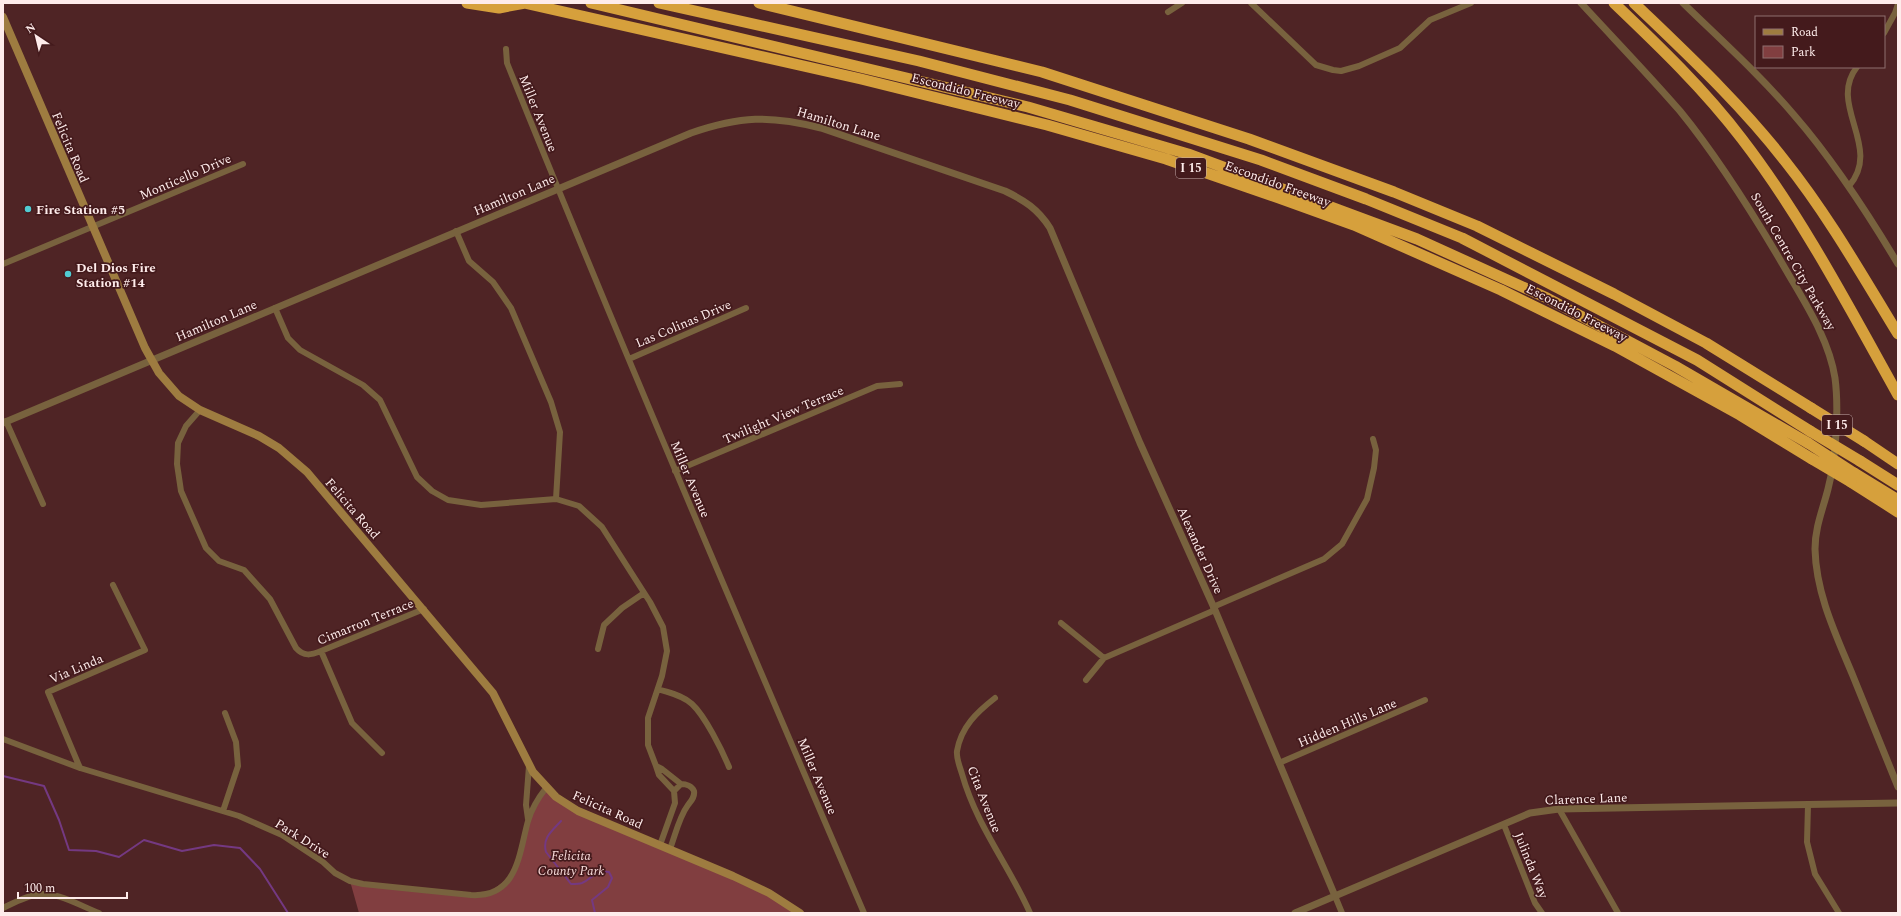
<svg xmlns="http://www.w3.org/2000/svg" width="1901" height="916" viewBox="0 0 1901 916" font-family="Spectral,serif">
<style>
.green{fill:#813e40}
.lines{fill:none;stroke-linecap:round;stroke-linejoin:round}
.stream{stroke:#743982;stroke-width:2}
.minor{stroke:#78623e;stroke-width:6}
.tertiary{stroke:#78623e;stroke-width:7}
.secondary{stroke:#9e7c40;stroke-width:8}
.motorway{stroke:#d6a03c;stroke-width:11}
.motorway-bridge{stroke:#d6a03c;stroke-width:11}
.poi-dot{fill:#51ccd2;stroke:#441a1c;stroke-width:1.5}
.labels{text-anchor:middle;stroke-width:3.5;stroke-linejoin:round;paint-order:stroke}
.shield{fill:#441a1c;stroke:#c6adad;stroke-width:1}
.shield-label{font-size:12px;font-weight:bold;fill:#feeceb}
.street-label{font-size:13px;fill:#feeceb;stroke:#441a1c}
.poi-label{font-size:13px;font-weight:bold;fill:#feeceb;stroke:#441a1c;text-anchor:start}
.park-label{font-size:13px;font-style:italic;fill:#f7dad9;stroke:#441a1c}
</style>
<rect width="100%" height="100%" fill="#4f2425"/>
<path class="green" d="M546,788l10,9 177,79 67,37h-441l-9,-32 121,14 19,-3 21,-16 17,-56z"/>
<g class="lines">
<path class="stream" d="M3,776l41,10 15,34 10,30 27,1 23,6 25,-17 38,11 32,-6 26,3 20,21 28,44
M561,821c-9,10 -19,17 -15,31l25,32c3,0 8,0 11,-1 10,-4 13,-14 27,-11l3,6 -4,9 -16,13 3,13"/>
<path class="minor" d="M1251,3l65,62 17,5 8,1 18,-5 41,-18 30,-28 41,-17
M1168,12l14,-9
M1884,33l11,-20 3,-9
M506,49l1,14c115,285 236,568 357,850
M1849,186c34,-39 -22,-81 8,-119
M456,231l13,30 24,21 18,26 40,94 9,30 -4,67
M3,264l240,-100
M275,308l13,30 12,12 63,35 17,15 37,77 15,14 16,9 33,5 75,-6 23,7 23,21 48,75 13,25 4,24 -5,25 -14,42v27l8,21
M629,359l117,-51
M200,410l-14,16 -8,17 -1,21 4,27 25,57 13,13 25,9 26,29 26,49c8,9 15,7 25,3l103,-42
M6,421l37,83
M675,471l202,-85 23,-2
M1213,607l111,-48 18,-15 25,-45 7,-31 2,-18 -3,-11
M1061,623l43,35
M598,649l6,-24 18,-17 22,-15
M321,651l31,72 30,30
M1086,680l18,-22 111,-48
M658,689c11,4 24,6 34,15 13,12 30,46 37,63
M995,698c-18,14 -34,29 -38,53 -1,7 3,16 5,23 15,53 47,91 68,139
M3,739l77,29 159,48 43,19 41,27 12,11 15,8 13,3 108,11c47,3 48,-42 57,-74 4,-13 10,-23 18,-33
M1279,763l146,-63
M80,768l-32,-76 97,-42 -32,-65
M674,791l-15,-16 -3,-9 6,3 19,15
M1808,805l-1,37 8,32 24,39
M1559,809l59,104
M223,811l15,-45 -2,-24 -11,-29
M528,819l-2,-14 3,-39
M1504,825l31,78 7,10
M660,845l15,-42 -1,-12 7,-7c5,0 11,2 13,7 1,6 -3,10 -6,14 -9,12 -13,31 -18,44
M1335,896l7,17
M3,908c10,-5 22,-11 32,-13 21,-5 45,11 64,18"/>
<path class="tertiary" d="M1581,3c33,36 67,71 99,108 40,49 74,104 106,159 19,33 43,69 49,108 4,30 1,81 -7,111 -5,20 -13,38 -13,60 1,45 21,86 38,127 15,37 30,74 45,111
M1683,3c38,37 77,72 111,112 40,46 73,97 104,149
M3,423l688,-290c49,-17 79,-18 130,-5l184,63c19,9 33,18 45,37l90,215 75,167 120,286
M1295,913l235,-100 29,-4 339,-6"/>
<path class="secondary" d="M3,17l142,331 14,25 20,23 21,14 59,26 20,12 28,24 186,221 40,79 23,25 22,14 155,65 36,17 31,20"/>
<path class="motorway" d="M467,3l32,5 26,-5
M524,3l337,76 186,46 119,34 113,39 75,27 147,65 114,56 125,69 72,44
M591,3l437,104 160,47 229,85 130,59 128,68 133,77
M659,3l260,58 151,39 191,60 105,39 96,39 235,122 113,71
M759,3l283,69 207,67 145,53 83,34 137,68 92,49 105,65
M1614,3c45,43 90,86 128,136 60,78 108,170 156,256
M1634,3c53,51 106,100 151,158 43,54 77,114 113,173
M1864,441l34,23
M1860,461l38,24
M1854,473l44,27
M1851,482l47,30"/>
<path class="motorway-bridge" d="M1811,408l53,33
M1810,431l50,30
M1808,443l46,30
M1812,459l39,23"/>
</g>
<g class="poi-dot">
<circle cx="28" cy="209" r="4"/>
<circle cx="68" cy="274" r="4"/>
</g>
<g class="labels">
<g class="shield">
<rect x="1176" y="158" width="30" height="20" rx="3"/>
<rect x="1822" y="415" width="30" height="20" rx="3"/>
</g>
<g class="shield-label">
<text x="1191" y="172">I 15</text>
<text x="1837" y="429">I 15</text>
</g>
<g class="street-label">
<text transform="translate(966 90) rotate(14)" y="5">Escondido Freeway</text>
<text transform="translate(539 113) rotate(68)" y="5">Miller Avenue</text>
<text transform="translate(839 123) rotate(17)" y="5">Hamilton Lane</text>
<text transform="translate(71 147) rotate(67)" y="5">Felicita Road</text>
<text transform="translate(185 176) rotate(-23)" y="5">Monticello Drive</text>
<text transform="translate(1278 183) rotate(20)" y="5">Escondido Freeway</text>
<text transform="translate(514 194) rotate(-23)" y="5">Hamilton Lane</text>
<text transform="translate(1794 261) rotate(60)" y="5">South Centre City Parkway</text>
<text transform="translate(1577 312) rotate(27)" y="5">Escondido Freeway</text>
<text transform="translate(216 320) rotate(-23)" y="5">Hamilton Lane</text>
<text transform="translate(683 323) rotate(-23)" y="5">Las Colinas Drive</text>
<text transform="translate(783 414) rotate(-23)" y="5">Twilight View Terrace</text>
<text transform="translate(691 479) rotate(67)" y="5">Miller Avenue</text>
<text transform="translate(353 508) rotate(49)" y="5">Felicita Road</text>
<text transform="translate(1201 550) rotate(66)" y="5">Alexander Drive</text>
<text transform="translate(365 621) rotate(-22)" y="5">Cimarron Terrace</text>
<text transform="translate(76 668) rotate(-23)" y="5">Via Linda</text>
<text transform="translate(1347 722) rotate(-23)" y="5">Hidden Hills Lane</text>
<text transform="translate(818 776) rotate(67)" y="5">Miller Avenue</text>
<text transform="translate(1586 798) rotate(-2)" y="5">Clarence Lane</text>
<text transform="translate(985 799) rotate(68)" y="5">Cita Avenue</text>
<text transform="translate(608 809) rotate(24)" y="5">Felicita Road</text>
<text transform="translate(303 838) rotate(32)" y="5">Park Drive</text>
<text transform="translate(1532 865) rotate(68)" y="5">Julinda Way</text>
</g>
<g class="poi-label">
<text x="36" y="214">Fire Station #5</text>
<text x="76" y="272">Del Dios Fire<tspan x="76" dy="15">Station #14</tspan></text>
</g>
<g class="park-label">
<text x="571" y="860">Felicita<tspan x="571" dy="15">County Park</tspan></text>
</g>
</g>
<rect width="1901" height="916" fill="none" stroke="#feeceb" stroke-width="8"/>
<rect x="1755" y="16" width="130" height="52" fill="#441a1c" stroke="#8e6e6f"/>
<rect x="1763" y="29" width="20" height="6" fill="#9e7c40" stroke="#8e6e6f"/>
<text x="1791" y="36" font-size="12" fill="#feeceb">Road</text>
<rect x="1763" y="46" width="20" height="12" fill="#813e40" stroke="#8e6e6f"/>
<text x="1791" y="56" font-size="12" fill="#feeceb">Park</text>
<g transform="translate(36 36) rotate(325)" stroke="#441a1c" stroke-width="3" paint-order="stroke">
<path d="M0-3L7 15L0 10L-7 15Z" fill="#feeceb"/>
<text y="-6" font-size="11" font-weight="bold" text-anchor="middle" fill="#feeceb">N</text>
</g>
<path d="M18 892v6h109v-6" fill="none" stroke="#feeceb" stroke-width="2"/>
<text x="24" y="892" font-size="12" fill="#feeceb" stroke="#441a1c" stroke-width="3" paint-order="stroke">100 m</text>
</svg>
